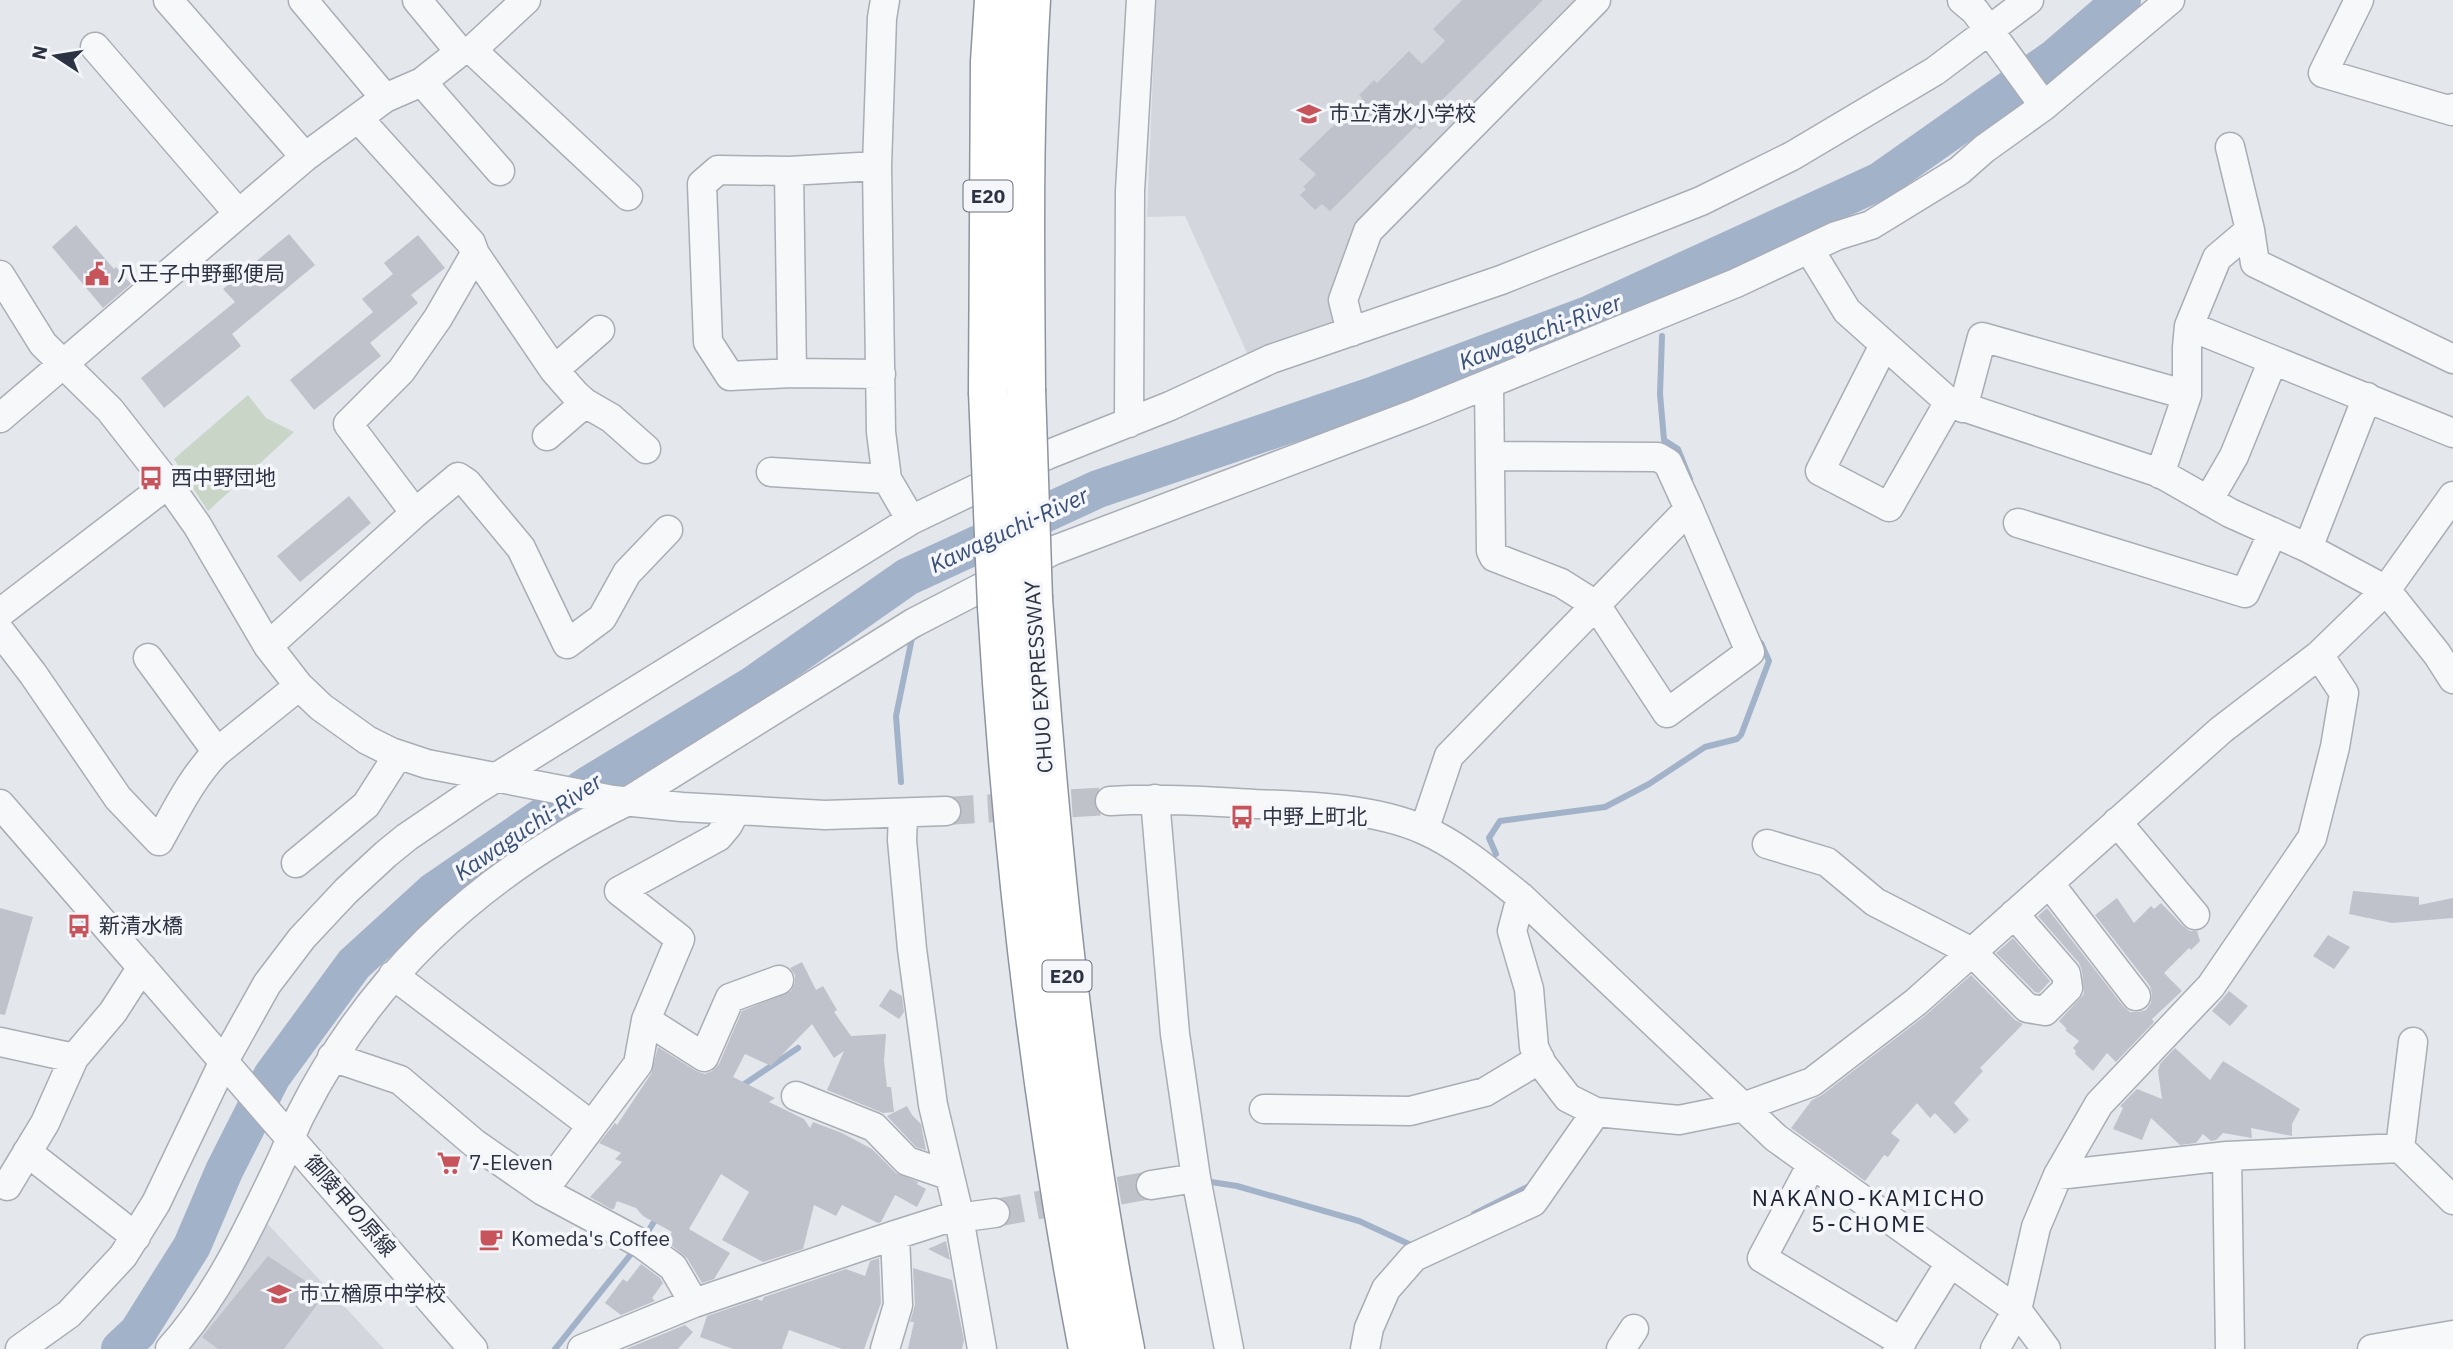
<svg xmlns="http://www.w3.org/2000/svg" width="2453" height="1349" viewBox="0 0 2453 1349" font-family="'IBM Plex Sans','Noto Sans JP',sans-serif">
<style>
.built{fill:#d3d6dd}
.green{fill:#c9d5c6}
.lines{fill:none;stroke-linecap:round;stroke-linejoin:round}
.stream{stroke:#a2b2c9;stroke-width:6}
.river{stroke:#a2b2c9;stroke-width:38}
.building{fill:#bfc2cb}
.minor-tunnel{stroke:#bfc3c9;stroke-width:28;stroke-dasharray:28 14;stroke-linecap:butt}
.minor-casing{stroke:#a9adb5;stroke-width:31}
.highway-casing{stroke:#8d93a1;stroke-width:41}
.minor{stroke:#f7f8fa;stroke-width:28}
.highway{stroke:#fff;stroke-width:38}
.highway-bridge-casing{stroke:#8d93a1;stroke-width:41;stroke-linecap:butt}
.highway-bridge{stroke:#fff;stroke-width:38}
.labels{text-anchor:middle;stroke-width:7;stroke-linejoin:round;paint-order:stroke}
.shield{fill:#f4f6f9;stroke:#696e7a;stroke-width:2}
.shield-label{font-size:19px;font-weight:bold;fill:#2d3343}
.poi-label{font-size:21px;fill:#2d3343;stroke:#f4f6f9;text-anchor:start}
.street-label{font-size:21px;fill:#2d3343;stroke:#f4f6f9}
.water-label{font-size:23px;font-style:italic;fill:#394f75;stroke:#f4f6f9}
.neighbourhood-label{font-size:23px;letter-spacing:2px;fill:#1f2434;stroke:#f4f6f9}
</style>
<rect width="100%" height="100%" fill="#e4e7eb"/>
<path class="built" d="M1156,0h420l-219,227 -28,73 8,20 -89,35 -63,-139 -38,1z
M264,1220l120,129h-198z"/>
<path class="green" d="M248,395l18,23 28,14 -86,79 -34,-52z"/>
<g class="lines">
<path class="stream" d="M1662,336l-2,58 4,46 14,9 12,30
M901,782l-5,-66 16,-78
M1496,854l-7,-16 11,-17 105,-14 44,-23 56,-37 32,-8 4,-4 28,-74 -8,-18
M740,1087l58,-39
M1211,1182l26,4 122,35 52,24
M1474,1214l59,-30
M647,1233l10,-16
M555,1349l76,-95"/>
<path class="river" d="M120,1349l18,-17 54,-86 32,-75 48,-95 82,-112 79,-72 157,-108 163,-99 154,-108 191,-88 274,-93 216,-81 292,-134 176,-124 66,-57"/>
</g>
<path class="building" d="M1462,0h81l-106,105 3,3 -20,22 -4,-4 -86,85 -8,-7 -7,6 -15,-15 6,-6 -3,-2 13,-13 -17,-15 63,-61 -3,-3 15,-15 3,3 32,-32 13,13 23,-23 -12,-12z
M76,225l38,44 2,-2 15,17 -28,24 -51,-61z
M289,234l26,31 -83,69 9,12 -77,62 -23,-30 94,-76 -12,-13z
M418,235l27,33 -34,27 7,8 -48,40 11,13 -67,54 -24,-30 83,-68 -11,-13 31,-25 -9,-11z
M349,496l22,27 -71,59 -23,-26z
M2353,891l66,6v8l34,-7v20l-61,5 -43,-9z
M2117,898l17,25 17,-17 3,3 7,-6 22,23 7,5h7l3,10 -9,9 -2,-2 -25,25 18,18 -30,28 2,3 -38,40 -9,-9 -14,18 -18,-17 1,-3 -3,-3 6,-7 -14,-11 2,-1 -8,-8 25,-27 -2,-23 -3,-8 -41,-47 9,-8 76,98 7,6h9l7,-2 5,-7 1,-9 -2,-8 -55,-71z
M0,908l33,9 -28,98 -5,-1z
M2328,935l22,12 -16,22 -21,-13z
M2013,938l37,43 -11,12 -4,-1 -39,-39z
M802,962l14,28 7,-4 14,24 -3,2 17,24 35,-2 -2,27 3,26h4l3,25 -11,1 -56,-23 17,-39 -10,7 -22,-34 -41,42 -26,-12 -12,23 42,21 -6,4 35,17 6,9 3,-6 29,11 30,16 24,24 22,9 -1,2 9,5 -9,18 -22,-12 -14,27 -3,1 -36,-18 -6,11 -22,-11 -11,44 -40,13 -41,-22 27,-48 -28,-18 -32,55 41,24 -16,26 -12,4 -15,-25 -21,-17 6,-9 -29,-16 -7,-8 -19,-7 -3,8h-3l-21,-12 32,-35 -7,-3 6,-6 -22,-10 16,-20 2,2 34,-51 7,-27 38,24 9,3 7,-3 7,-7 23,-53 49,-20 4,-9v-7l-5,-7z
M1971,975l44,45 8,4 -43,44 3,3 -29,32 15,17 -14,14 -20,-21 -5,5 -13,-15 -26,30 9,7 -12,17 -4,-2 -19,26 -74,-53 21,-28 10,-5 104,-80z
M890,989l12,7 2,16 -5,7 -20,-13z
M2229,991l19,15 -18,20 -18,-15z
M2175,1048l35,32 13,-19 77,48 -8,15v12l-41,-8 1,10 -29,-5 -7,7 -5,1 -8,-7 -7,9 -16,2 -29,-27 -9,22 -29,-11 10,-21 -3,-2 17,-17 25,10 -4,-28 2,-7z
M907,1106l5,9 9,9 5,26 -10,-3 -29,-31z
M946,1241l4,19 -22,-11z
M268,1256l57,38 -41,55h-66l-16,-12z
M879,1258l2,45 -17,46h-22l-53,-19 -7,19h-49l-33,-12 7,-21 50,-17 5,2 2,-4 82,-28 19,7 5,-15z
M641,1264l19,14 3,5 -11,15 3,3 -34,14 -16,-12 18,-24 4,3z
M913,1268l39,12 12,60 -2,9h-54l6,-27h-4l5,-17z
M685,1325l8,7 -15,17h-52z"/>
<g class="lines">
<path class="minor-tunnel" d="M946,811l164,-10
M995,1213l156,-28"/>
<g class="minor-casing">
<path id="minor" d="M168,0l137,157
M303,0l82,98
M417,0l43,52
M885,0l-3,18 -5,148 4,266 6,47 24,41
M1962,0l13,11 69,95
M2359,0l-36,73 129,38 1,-3
M95,47l143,166
M472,50l156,146
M422,82l78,89
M2230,147l20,83 5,33 198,96
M877,166l-88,5 -71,-1 -16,14 6,158 22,34 62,-3 89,1
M789,171l3,202
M1809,249l38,62 102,91 211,71 70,40 78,35 78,42 51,64 16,25
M475,254l79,116 21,24 10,9 26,15 35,31
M0,275l43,69 67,66 58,74 29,41 71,121 31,40 22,21 46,33 24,12 36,12 186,36 69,7 143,8 121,-4
M2189,326l264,107
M1351,332l-8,-32 25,-69 228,-231
M1884,345l-64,126 69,36 60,-105
M554,370l46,-40
M1489,385l2,166 3,6 67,26 35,22 71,108 83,-61 -61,-143
M1963,408l19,-71 205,58
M0,418l305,-261 80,-59 37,-16 38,-30 12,-2 54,-50
M1129,423l1,-232 11,-191
M547,436l38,-33
M771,472l116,7
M2160,474l27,-79v-48l2,-21 28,-68 33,-28
M2208,501l26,-45 39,-96
M415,513l43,-36 9,6 54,65 46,96 35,-26 25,-45 41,-43
M2018,523l227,70 28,-61
M2308,548l59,-151
M0,613l168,-129
M0,631l33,43 85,124 41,43c17,-30 33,-64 58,-89
M268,646l147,-133 -67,-89 53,-53 37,-53 37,-64 -4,-11 -113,-125
M148,658l69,94 82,-66
M1155,799l20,235 21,144 33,171
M1110,801c49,-3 96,0 145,3 54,2 119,4 169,26 36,16 67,43 97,67l255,241 241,172 29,39
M0,804l473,545
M903,814l-1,26 10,109 21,156 24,101 25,143
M2117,822l78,93
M1424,830l25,-74 240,-247 -21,-46 -10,-6 -167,-1
M1767,844l60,18 48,40 97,50 55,56 18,3 23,-23 -2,-14 -52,-60
M296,863l70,-58 32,-50
M2049,883l87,113
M1521,897l-9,34 17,58 5,58 8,17 26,34 28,14
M393,975l198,150
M646,1020l58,37 26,-59 49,-18
M0,1042l74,16 39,-46 29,-45
M2413,1042l-13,106 53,52
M332,1057l68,23 74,63 69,48 99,53 31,23 21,36
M796,1096l78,31 33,34 41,14
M1264,1109l146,2 75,-19 55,-33
M27,1152l109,85
M2227,1156l3,193
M1812,1164l-50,94 140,84
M2058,1175l169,-19 173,-8
M1151,1185l45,-7
M7,1186l38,-63 29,-65
M543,1191l95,-127 8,-44 34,-81 -61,-48 99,-54 10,-12 8,-15
M20,1349l49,-35 54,-58 33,-53 68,-142 43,-77 35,-46 44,-47 40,-37 21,-17 72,-49 432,-268 136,-65 123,-49 101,-47 230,-79 200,-79 91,-45 143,-85 94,-71
M170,1349c47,-52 80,-123 110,-186 8,-16 13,-34 21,-49 72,-143 185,-244 327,-313l285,-178 139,-72 367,-139 317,-129 100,-47 35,-11 88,-54 25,-22 60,-43 126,-106
M582,1349l112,-46 201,-68 47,-15 53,-7
M885,1349l13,-44 -3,-70
M1365,1349l4,-21 17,-39 28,-32 119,-55 63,-90 83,8 64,-13 69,-25 104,-80 305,-272 98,-75 67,-65 67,-94
M1621,1349l13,-20
M1897,1349l53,-86
M1995,1349l22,-39 19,-83 22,-52 41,-71 112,-118 101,-148 23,-91 9,-54 -25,-38
M2372,1349l81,-14"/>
</g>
<g class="highway-casing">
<path id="highway" d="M1026,389c-1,-129 -3,-259 5,-389
M988,392l2,-330 4,-62
M1033,599c18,251 43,503 92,750
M997,607c15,249 44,497 91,742"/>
</g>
<use href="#minor" class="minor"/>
<use href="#highway" class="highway"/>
<g class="highway-bridge-casing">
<path id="highway-bridge" d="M1026,389l7,210
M988,392l9,215"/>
</g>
<use href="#highway-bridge" class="highway-bridge"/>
</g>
<defs>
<g id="school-bare" transform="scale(1.89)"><path d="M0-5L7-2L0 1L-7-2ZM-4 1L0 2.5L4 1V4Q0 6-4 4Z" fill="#c7535b" stroke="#f4f6f9" stroke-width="2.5" paint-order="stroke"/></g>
<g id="civic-bare" transform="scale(1.89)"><path d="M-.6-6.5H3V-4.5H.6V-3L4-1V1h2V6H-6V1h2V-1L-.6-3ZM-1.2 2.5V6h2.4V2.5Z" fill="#c7535b" stroke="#f4f6f9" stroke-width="2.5" paint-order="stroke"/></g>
<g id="bus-bare" transform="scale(1.89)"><path d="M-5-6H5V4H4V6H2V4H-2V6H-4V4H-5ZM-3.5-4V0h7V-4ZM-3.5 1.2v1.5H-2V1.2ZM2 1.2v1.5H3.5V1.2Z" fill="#c7535b" stroke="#f4f6f9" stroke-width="2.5" paint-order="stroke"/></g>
<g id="supermarket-bare" transform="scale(1.89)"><path d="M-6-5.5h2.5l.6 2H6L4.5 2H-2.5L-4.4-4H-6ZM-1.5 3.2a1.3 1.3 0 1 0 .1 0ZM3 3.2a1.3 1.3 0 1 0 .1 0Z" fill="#c7535b" stroke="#f4f6f9" stroke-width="2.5" paint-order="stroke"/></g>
<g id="cafe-bare" transform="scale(1.89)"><path d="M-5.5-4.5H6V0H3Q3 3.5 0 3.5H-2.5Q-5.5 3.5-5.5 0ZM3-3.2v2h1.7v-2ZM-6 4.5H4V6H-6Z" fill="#c7535b" stroke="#f4f6f9" stroke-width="2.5" paint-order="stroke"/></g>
</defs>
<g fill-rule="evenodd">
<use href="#school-bare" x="1309" y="114"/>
<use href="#civic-bare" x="97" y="274"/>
<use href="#bus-bare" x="151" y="478"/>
<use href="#bus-bare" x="1242" y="817"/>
<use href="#bus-bare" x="79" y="926"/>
<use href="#supermarket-bare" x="449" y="1163"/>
<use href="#cafe-bare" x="491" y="1239"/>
<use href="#school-bare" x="279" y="1294"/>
</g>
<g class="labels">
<g class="shield">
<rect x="963.5" y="180.5" width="49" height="31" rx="5"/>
<rect x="1042.5" y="960.5" width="49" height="31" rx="5"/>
</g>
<g class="shield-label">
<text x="988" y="203">E20</text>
<text x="1067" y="983">E20</text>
</g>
<g class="poi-label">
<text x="1329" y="121">市立清水小学校</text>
<text x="117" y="281">八王子中野郵便局</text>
<text x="171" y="485">西中野団地</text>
<text x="1262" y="824">中野上町北</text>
<text x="99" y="933">新清水橋</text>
<text x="469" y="1170">7-Eleven</text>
<text x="511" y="1246">Komeda's Coffee</text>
<text x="299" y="1301">市立楢原中学校</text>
</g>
<g class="street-label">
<text transform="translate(1039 677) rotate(-94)" y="7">CHUO EXPRESSWAY</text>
<text transform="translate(350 1206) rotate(49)" y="7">御陵甲の原線</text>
</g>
<g class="water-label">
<text transform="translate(1540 332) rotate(-21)" y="8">Kawaguchi-River</text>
<text transform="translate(1009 530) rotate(-25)" y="8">Kawaguchi-River</text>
<text transform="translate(528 827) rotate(-34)" y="8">Kawaguchi-River</text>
</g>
<g class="neighbourhood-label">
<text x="1869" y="1206">NAKANO-KAMICHO<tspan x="1869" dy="26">5-CHOME</tspan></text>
</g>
</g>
<g transform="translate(56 56) rotate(282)" stroke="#f4f6f9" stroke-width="5" paint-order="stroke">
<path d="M0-5L12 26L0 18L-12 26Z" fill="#2d3343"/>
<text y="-10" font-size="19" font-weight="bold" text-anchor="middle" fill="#2d3343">N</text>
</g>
</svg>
